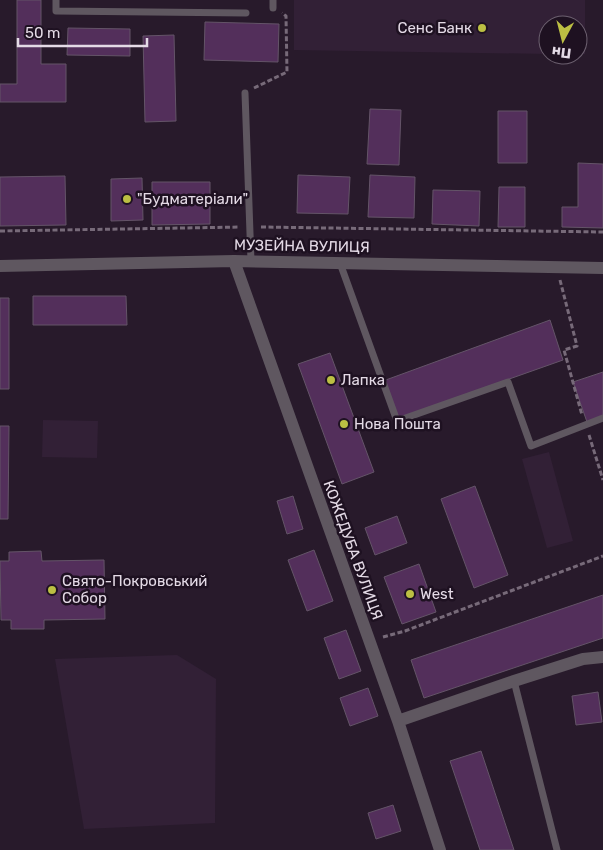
<svg xmlns="http://www.w3.org/2000/svg" width="603" height="850" viewBox="0 0 603 850" font-family="Rubik,sans-serif">
<style>
.built{fill:#322036}
.building{fill:#532f5b;stroke:#645468}
.lines{fill:none;stroke-linecap:round;stroke-linejoin:round}
.path{stroke:#776a79;stroke-width:3;stroke-dasharray:5 2.5;stroke-linecap:butt}
.lane{stroke:#5f5760;stroke-width:7}
.street{stroke:#5f5760;stroke-width:12}
.poi-dot{fill:#bcbf43;stroke:#1e1121;stroke-width:2}
.labels{text-anchor:middle;stroke-width:5;stroke-linejoin:round;paint-order:stroke}
.poi-label{font-size:15px;fill:#e4dae6;stroke:#1e1121;text-anchor:start}
.street-label{font-size:15px;fill:#e4dae6;stroke:#1e1121}
</style>
<rect width="100%" height="100%" fill="#281a2b"/>
<path class="built" d="M294,0h291v54h-7v-29h-30v29l-254,-4z
M43,420l55,1 -1,37 -55,-1z
M549,452l24,89 -26,7 -25,-89z
M177,655l39,24 -1,144 -131,6 -29,-170z"/>
<path class="building" d="M17,0h24v64h25v38h-66v-18h17z
M205,22l74,2 -1,38 -74,-2z
M68,28l62,1v27l-63,-1z
M174,35l2,86 -31,1 -2,-86z
M370,109l31,1 -2,55 -32,-1z
M498,111h29v52h-29z
M578,163l25,1v64l-41,-1v-20h16z
M298,175l52,2 -2,37 -51,-1z
M370,175l45,2 -1,41 -46,-1z
M65,176l1,49 -66,1v-49z
M142,178l1,42 -32,1v-42z
M152,182h58v42l-58,1z
M499,187h26v40h-27z
M433,190l47,1 -1,35 -47,-2z
M33,296h93l1,29h-94z
M0,298h9v91h-9z
M550,320l13,40 -164,58 -16,-37z
M330,353l44,119 -32,12 -44,-120z
M603,372v45l-16,5 -14,-40z
M0,426h9l-1,93h-8z
M475,486l33,89 -34,13 -33,-89z
M293,496l10,33 -16,5 -10,-33z
M397,516l10,27 -32,12 -10,-27z
M314,550l19,51 -26,10 -19,-51z
M41,551l1,10 62,-1 1,59 -61,1v9h-33v-9h-10l-1,-59h9v-9z
M419,564l17,48 -34,12 -18,-47z
M603,595v43l-179,60 -13,-38z
M346,630l15,41 -22,8 -15,-41z
M368,688l10,28 -28,10 -10,-28z
M598,692l4,30 -26,3 -4,-29z
M481,751l33,99h-34l-30,-89z
M393,805l8,26 -25,8 -8,-26z"/>
<g class="lines">
<path class="path" d="M254,88l33,-16 -1,-56 -4,-3
M261,227l342,5
M0,231l240,-4
M560,280l17,66 -13,4 18,65
M589,435l14,45
M383,637l22,-6 198,-75"/>
<path class="lane" d="M56,0v11l190,2
M273,0v8
M245,93l6,168
M340,263l57,158 111,-39 23,64 72,-28
M514,681l43,169"/>
<path class="street" d="M234,261l164,460 42,129
M0,266l234,-5 369,7
M398,721l116,-40 69,-22 20,-2"/>
</g>
<g class="poi-dot">
<circle cx="482" cy="28" r="5"/>
<circle cx="127" cy="199" r="5"/>
<circle cx="331" cy="380" r="5"/>
<circle cx="344" cy="424" r="5"/>
<circle cx="52" cy="590" r="5"/>
<circle cx="410" cy="594" r="5"/>
</g>
<g class="labels">
<g class="poi-label">
<text x="472" y="33" text-anchor="end">Сенс Банк</text>
<text x="137" y="204">"Будматеріали"</text>
<text x="341" y="385">Лапка</text>
<text x="354" y="429">Нова Пошта</text>
<text x="62" y="586">Свято-Покровський<tspan x="62" dy="17">Собор</tspan></text>
<text x="420" y="599">West</text>
</g>
<g class="street-label">
<text transform="translate(302 246) rotate(1)" y="5">МУЗЕЙНА ВУЛИЦЯ</text>
<text transform="translate(353 550) rotate(70)" y="5">КОЖЕДУБА ВУЛИЦЯ</text>
</g>
</g>
<g transform="translate(563 40) rotate(187)"><circle r="24" fill="#1e1121" stroke="#6d6170"/>
<path d="M0-4L9 19L0 12L-9 19Z" fill="#bcbf43"/>
<text y="-8" font-size="14" font-weight="bold" text-anchor="middle" fill="#e4dae6">Пн</text>
</g>
<path d="M18 38v8h129v-8" fill="none" stroke="#e4dae6" stroke-width="2.5"/>
<text x="25" y="38" font-size="15" fill="#e4dae6" stroke="#1e1121" stroke-width="4" paint-order="stroke">50 m</text>
</svg>
